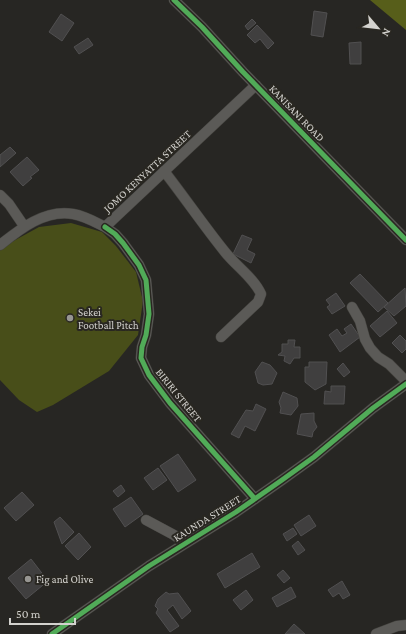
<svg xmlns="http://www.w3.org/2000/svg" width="406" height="634" viewBox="0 0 406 634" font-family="'Crimson Pro',serif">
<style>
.green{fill:#484e19}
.forest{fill:#575e1a}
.building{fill:#403f3f;stroke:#515051}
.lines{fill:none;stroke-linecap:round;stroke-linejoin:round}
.minor-casing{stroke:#43423e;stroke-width:11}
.minor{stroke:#5b5a57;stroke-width:10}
.cycleway-casing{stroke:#292721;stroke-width:8}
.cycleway{stroke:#51ab58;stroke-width:5}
.poi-dot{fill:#979692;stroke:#292721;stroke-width:1.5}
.labels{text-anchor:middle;stroke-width:4;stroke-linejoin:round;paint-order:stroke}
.street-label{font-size:11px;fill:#d3d2ce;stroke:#292721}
.poi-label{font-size:11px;fill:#d3d2ce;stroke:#292721;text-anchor:start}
</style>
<rect width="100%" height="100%" fill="#272623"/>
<path class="green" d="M71,223l31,9 14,14 20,26 7,29 -5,34 -29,36 -56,34 -16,7 -18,-12 -19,-20v-130l8,-6 31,-17z"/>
<path class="forest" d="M370,0h36v30z"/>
<path class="building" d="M314,11l13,2 -4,24 -12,-2z
M61,14l13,9 -12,18 -13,-9z
M252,19l4,4 -8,7 -3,-4z
M257,25l17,18 -6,6 -8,-10 -5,4 -8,-8z
M88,38l5,7 -14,9 -5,-7z
M361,42v22h-11l-1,-21z
M10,147l6,6 -16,14v-12z
M27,157l12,13 -9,7 2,1 -9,8 -13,-14z
M242,235l10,4 -5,11 8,4 -4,9 -18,-9z
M360,274l28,29 -10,9 -28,-29z
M405,288l1,18 -12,10 -10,-9z
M336,293l9,13 -13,8 -5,-7 3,-2 -4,-5z
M387,311l10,12 -17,14 -10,-11z
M351,324l9,13 -20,15 -11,-17 8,-6 5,7 5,-3 -3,-4z
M400,335l6,6v8l-4,4 -10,-10z
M288,340h7l-1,7h6v11h-6l-4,6 -6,-3 1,-5 -7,-1 4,-3v-8h6z
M262,362l8,3 7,8 -5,11 -9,1 -5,-2 -3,-11z
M309,362h18l-1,22 -11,6 -10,-8v-15h4z
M343,363l7,9 -6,5 -7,-8z
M331,386h14l-1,18h-20l1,-13 6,1z
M283,392l14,6 1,8 -7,9 -11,-2 1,-5 -2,-6z
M256,404l10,5 -11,22 -10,-5 -6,12 -8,-4 15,-24 7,1z
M314,413v8l3,6 -4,5 -1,5 -15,-3 4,-20z
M178,454l18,26 -18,12 -18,-26z
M158,468l9,12 -14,10 -9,-12z
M121,485l4,6 -7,6 -5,-6z
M22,492l12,13 -18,16 -12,-13z
M131,497l12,17 -18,13 -12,-18z
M309,515l7,11 -15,10 -7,-11z
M60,517l14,15 -12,12 -8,-22z
M293,528l4,6 -10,7 -4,-7z
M79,533l12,14 -13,13 -13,-14z
M298,541l7,9 -7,5 -6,-9z
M252,553l8,14 -35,21 -8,-14z
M31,559l17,22 -22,18 -18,-21z
M283,570l7,8 -6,5 -7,-8z
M342,581l8,14 -7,4 -4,-6 -6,4 -5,-7z
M291,587l5,10 -19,10 -5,-9z
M246,590l7,10 -12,10 -8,-10z
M166,592l3,2 9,-1 13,18 -9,8 -9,-14 -6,5 12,16 -9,6 -14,-19 2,-4 -3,-3 3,-7z
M294,624l11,10h-20z"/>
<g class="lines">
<g class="minor-casing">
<path id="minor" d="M174,0l28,27 41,45 163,168
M164,171c21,27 40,55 61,81 11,14 29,26 36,42l-3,8 -37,35
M0,195l9,9 15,22
M105,227l10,7 8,9 16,22 7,15 3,34 -3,21 -4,12 -1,11 8,17 21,28 85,96
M0,245c20,-16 45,-36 73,-31 12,2 22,8 32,13l151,-142
M352,307l8,14 5,18 5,9 8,9 11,7 17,17
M146,520l28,15 11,8
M52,634l97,-68 87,-54 46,-32 32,-23 59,-49 33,-24
M376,634l21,-8 9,-1"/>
</g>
<use href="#minor" class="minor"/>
<g class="cycleway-casing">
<path id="cycleway" d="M174,0l28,27 41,45 163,168
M105,227l10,7 8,9 16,22 7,15 3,34 -3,21 -4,12 -1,11 8,17 21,28 85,96
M52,634l97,-68 87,-54 46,-32 32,-23 59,-49 33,-24"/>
</g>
<use href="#cycleway" class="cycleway"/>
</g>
<g class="poi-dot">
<circle cx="70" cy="318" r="4"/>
<circle cx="28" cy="579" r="4"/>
</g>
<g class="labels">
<g class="street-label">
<text transform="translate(297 113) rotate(46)" y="4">KANISANI ROAD</text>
<text transform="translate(147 171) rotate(-43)" y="4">JOMO KENYATTA STREET</text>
<text transform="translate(179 395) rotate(51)" y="4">BIRIRI STREET</text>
<text transform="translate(207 518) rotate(-32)" y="4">KAUNDA STREET</text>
</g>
<g class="poi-label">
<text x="78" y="316">Sekei<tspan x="78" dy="13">Football Pitch</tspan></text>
<text x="36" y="583">Fig and Olive</text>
</g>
</g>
<g transform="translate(378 28) rotate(118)" stroke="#292721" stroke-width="3" paint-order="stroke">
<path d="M0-3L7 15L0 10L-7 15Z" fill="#d3d2ce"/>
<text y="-6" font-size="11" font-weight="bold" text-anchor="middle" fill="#d3d2ce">N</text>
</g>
<path d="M10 618v6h65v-6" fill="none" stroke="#d3d2ce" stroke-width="2"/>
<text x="16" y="618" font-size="12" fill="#d3d2ce" stroke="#292721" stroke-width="3" paint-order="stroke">50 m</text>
</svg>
